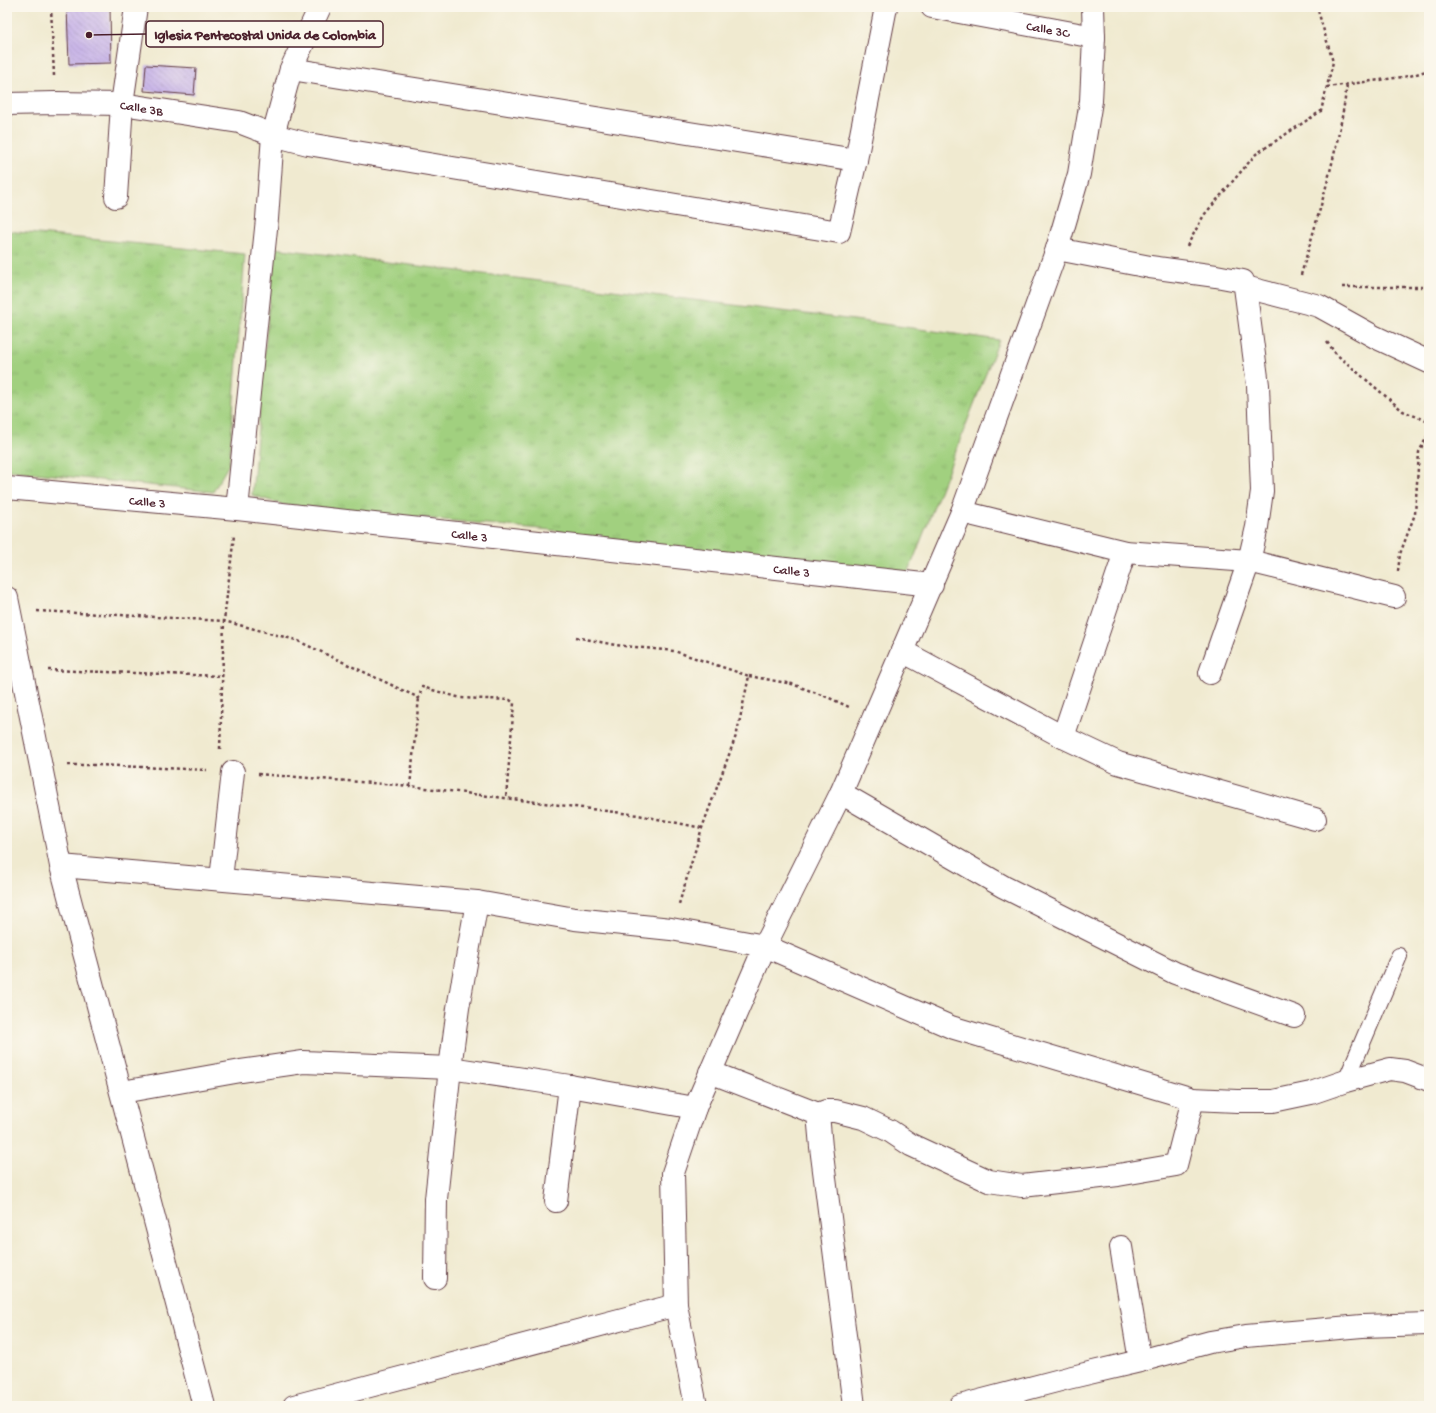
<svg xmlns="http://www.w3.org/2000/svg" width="1436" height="1413" viewBox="0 0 1436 1413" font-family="'Gochi Hand',sans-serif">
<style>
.grass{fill:url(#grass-tufts);stroke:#767855}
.building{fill:url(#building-back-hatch)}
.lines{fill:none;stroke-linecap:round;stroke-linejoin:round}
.lane-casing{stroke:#633d44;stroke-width:18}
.street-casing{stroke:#633d44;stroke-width:24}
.path{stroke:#633d44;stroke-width:2.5;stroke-dasharray:3 3;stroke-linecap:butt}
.lane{stroke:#fff;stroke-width:16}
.street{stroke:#fff;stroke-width:22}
.labels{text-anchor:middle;stroke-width:3;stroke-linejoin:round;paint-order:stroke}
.street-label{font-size:13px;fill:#4a1f2b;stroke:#fbf7ec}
.leader{fill:none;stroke:#4a1f2b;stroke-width:1.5}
.callout-dot{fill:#4a1f2b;stroke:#fbf7ec;stroke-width:1.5}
.callout{fill:#fbf7ec;stroke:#4a1f2b;stroke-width:1.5}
.callout-label{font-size:14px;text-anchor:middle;font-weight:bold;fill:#4a1f2b}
</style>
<defs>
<pattern id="grass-tufts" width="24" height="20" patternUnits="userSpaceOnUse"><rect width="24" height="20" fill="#a1d07f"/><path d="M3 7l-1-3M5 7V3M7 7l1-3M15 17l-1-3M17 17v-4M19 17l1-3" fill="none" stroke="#8cb26e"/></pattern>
<pattern id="building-back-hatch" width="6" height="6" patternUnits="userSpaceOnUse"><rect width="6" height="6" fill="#cab7e8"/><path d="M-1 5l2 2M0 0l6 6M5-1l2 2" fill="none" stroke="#af9dc7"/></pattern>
</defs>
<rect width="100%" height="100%" fill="#fbf7ec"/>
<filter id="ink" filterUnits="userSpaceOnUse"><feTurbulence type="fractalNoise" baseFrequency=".025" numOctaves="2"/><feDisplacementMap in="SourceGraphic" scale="8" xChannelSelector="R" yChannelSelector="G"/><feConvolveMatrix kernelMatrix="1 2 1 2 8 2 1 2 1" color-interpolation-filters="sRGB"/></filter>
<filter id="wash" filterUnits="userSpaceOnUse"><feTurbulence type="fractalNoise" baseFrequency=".012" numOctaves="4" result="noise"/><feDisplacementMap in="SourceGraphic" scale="16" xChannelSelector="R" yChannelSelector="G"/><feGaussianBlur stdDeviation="0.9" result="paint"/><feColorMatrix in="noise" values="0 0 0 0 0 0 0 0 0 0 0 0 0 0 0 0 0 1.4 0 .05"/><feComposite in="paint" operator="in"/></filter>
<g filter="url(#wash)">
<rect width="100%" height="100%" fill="#f0ead0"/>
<path class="grass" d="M7,231l238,23 -16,210 -16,28 -206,-22z
M274,248l580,72 145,20 -92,236 -274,-32 -82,-14 -267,-25 -32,-10z"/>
<g id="blocks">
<path class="building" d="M67,7h43l1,56 -42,1z
M146,65l50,3 -2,27 -50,-4z"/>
</g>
</g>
<g filter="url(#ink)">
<use href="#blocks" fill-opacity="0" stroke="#633d44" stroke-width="1"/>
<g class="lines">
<g class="lane-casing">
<path id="lane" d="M1346,1081l53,-125"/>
</g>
<g class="street-casing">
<g id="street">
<path id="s1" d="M932,7l162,30"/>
<path d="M291,69l565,91"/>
<path id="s2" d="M7,104l48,-1 67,1 117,18 34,13 35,9 531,88 17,-72 30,-153"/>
<path d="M116,197l6,-93 14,-97"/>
<path d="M1057,249l93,18 66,9 27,5 2,6 13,98 4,106 -5,36 -8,34 -39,112"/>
<path d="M1245,287l74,19 56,31 54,25"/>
<path id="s3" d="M7,488l230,21 695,76"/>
<path d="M237,509l30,-290 6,-84 18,-66 29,-62"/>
<path d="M962,512l163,40 124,9 145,36"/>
<path d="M7,598l54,268 143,540"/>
<path d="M902,651l161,86 55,26 197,56"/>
<path d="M1063,737l62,-185"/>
<path d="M841,793l163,94 171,86 119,43"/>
<path d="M61,866l416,36 98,17 96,10 94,17 186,81 242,72 44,2h36l38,-8 35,-12 44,-12 15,2 24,9"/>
<path d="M221,879l12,-107"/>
<path d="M710,1072l108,42 3,33 33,259"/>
<path d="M122,1092l119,-21 62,-9 147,6 120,18 125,22"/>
<path d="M818,1114l8,-3h9l28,7 27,13 21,14 78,36 33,5 96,-11 58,-10 17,-66"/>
<path d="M556,1201l14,-115"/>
<path d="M1121,1247l19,114"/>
<path d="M435,1278l1,-79 14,-131 8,-60 19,-106"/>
<path d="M294,1406l382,-101"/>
<path d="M696,1406l-20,-101 -3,-132 22,-65 70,-162 76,-153 121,-281 95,-263 22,-75 12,-73 3,-64 -1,-30"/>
<path d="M960,1406l108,-28 72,-17 70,-19 36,-6 116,-10 67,-2"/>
</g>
</g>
<path class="path" d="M51,7l3,69
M1327,87l83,-11 19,-6
M1187,246l17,-31 52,-61 65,-43 12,-49 -16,-55
M1301,275c18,-63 38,-126 46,-191
M1342,287h87
M1327,342l9,12 67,57 26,11
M1398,571l2,-17 15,-40 4,-62 10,-19
M37,611l83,4 104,6 72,19 123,58 3,-11 39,11 49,2 4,3 -8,95
M576,637l39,8 59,6 75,25 -12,57 -35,95 -23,76
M48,670l175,6
M749,676l43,8 35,13 22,10
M220,749l4,-128 10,-86
M68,765h29l110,5
M258,774l152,12 228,29 64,13
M410,786l9,-88"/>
<use href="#lane" class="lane"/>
<use href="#street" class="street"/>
</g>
</g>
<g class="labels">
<g class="street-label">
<text dy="5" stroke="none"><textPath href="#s1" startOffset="118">Calle 3C</textPath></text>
<text dy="5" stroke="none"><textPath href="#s2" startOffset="135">Calle 3B</textPath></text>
<text dy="5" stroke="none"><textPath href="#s3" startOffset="141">Calle 3</textPath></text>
<text dy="5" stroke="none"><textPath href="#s3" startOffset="465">Calle 3</textPath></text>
<text dy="5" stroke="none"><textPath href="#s3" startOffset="789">Calle 3</textPath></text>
</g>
</g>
<path class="leader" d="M89 35L146 34"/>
<circle class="callout-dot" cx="89" cy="35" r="4"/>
<rect class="callout" x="146" y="21" width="237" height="26" rx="4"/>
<g class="callout-label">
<text x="265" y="39">Iglesia Pentecostal Unida de Colombia</text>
</g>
<rect width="1436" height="1413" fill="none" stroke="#fbf7ec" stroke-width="24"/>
</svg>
